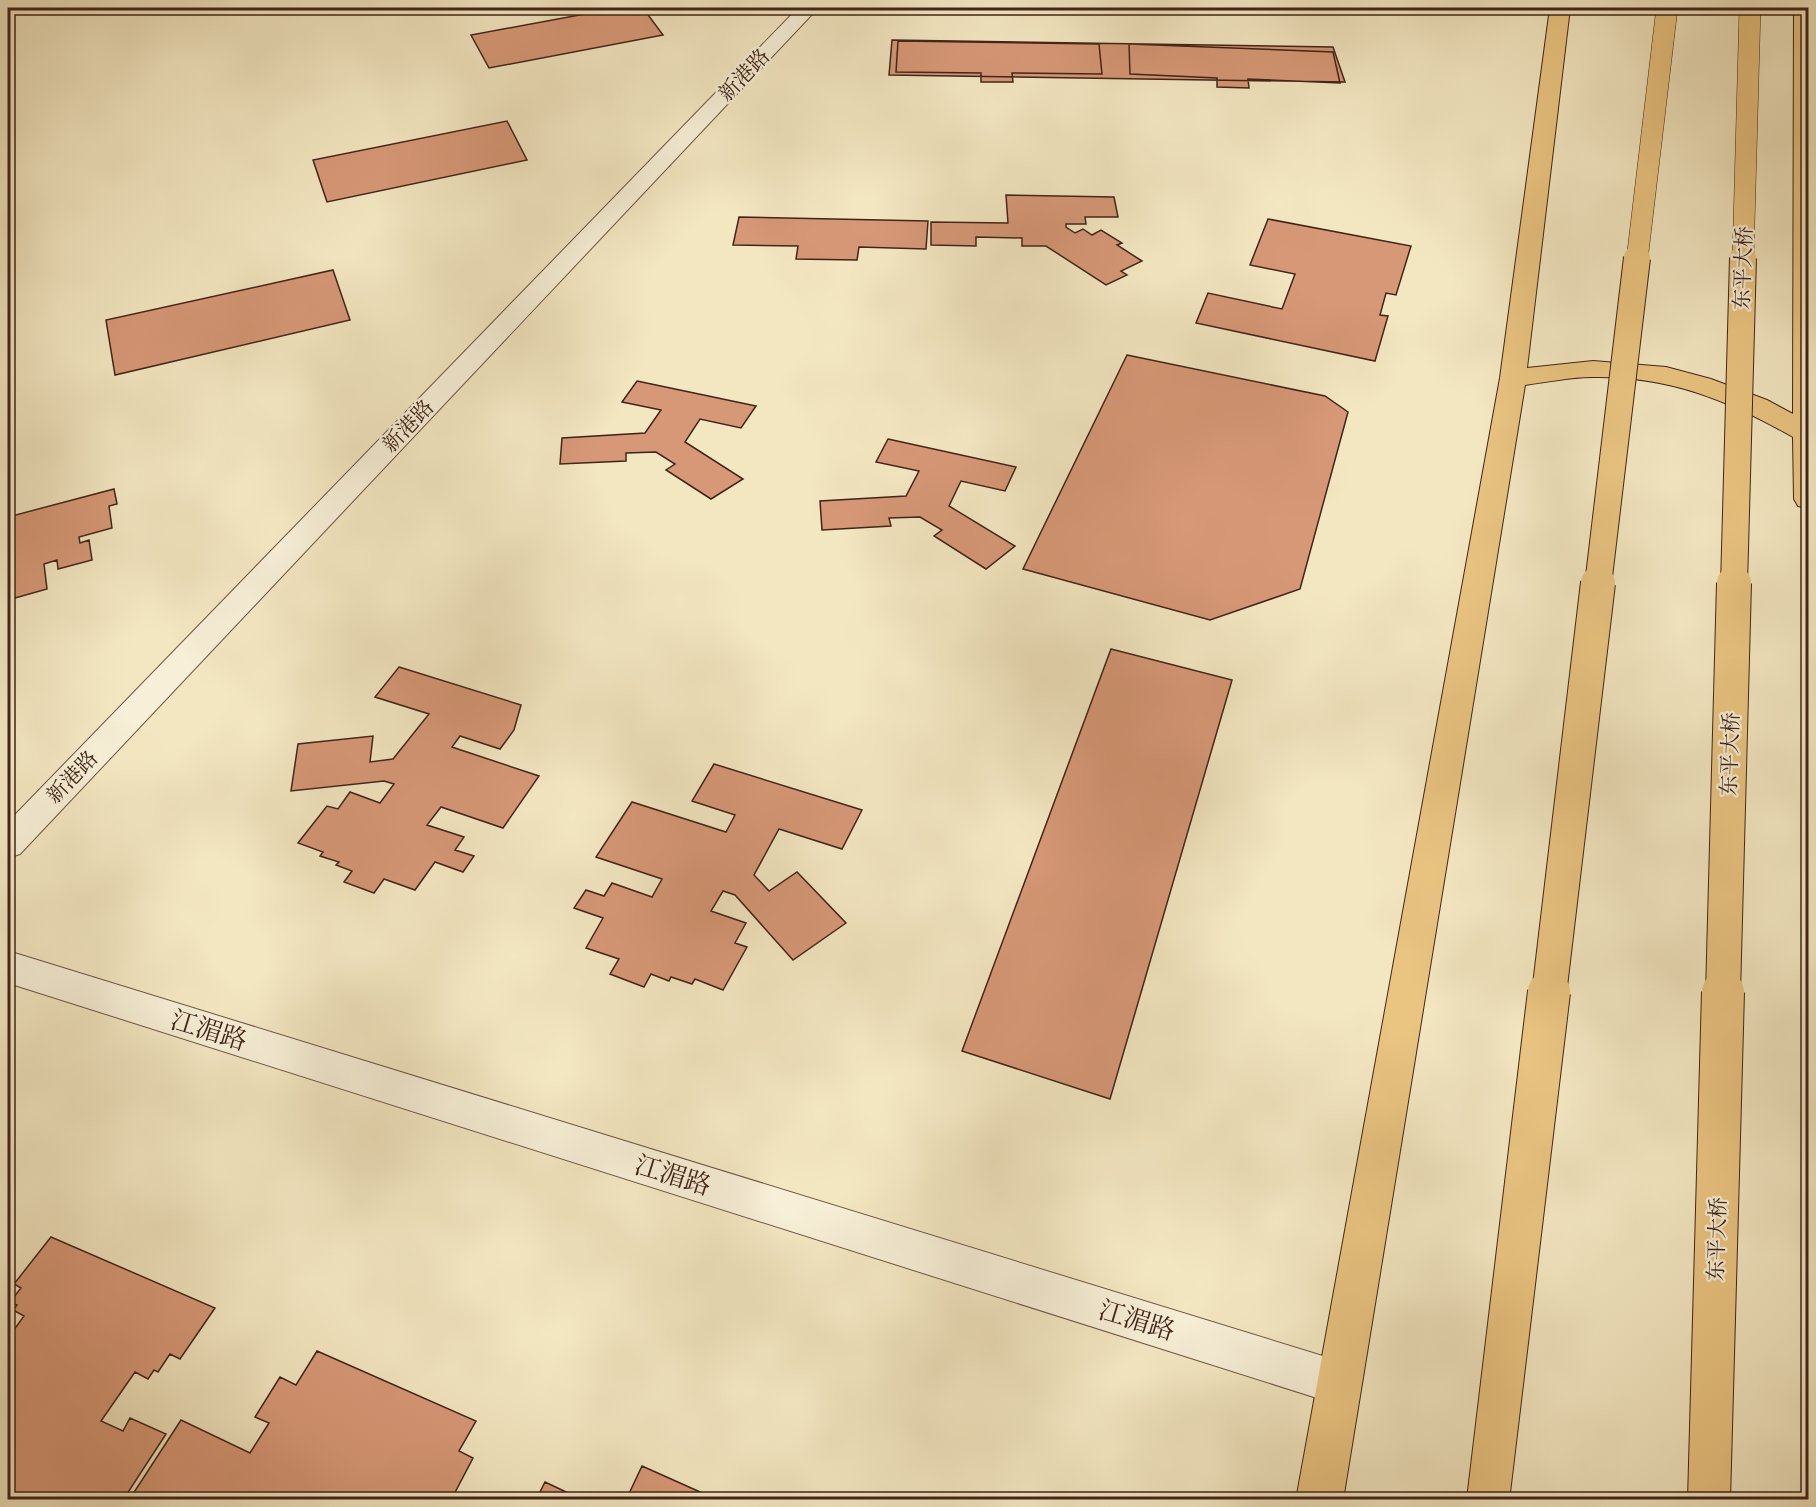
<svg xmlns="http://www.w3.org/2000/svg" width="1816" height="1507" viewBox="0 0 1816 1507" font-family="'Sorts Mill Goudy','Noto Serif SC',serif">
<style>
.building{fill:#d79877;stroke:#402419;stroke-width:1.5}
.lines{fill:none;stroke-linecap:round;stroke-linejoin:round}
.minor-casing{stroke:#6d5543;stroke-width:2}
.major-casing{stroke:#402419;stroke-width:2}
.minor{fill:#f7efd7;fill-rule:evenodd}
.major{fill:#eac481;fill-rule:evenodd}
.major-bridge-far3-casing{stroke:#402419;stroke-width:22;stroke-linecap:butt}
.major-bridge-far2-casing{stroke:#402419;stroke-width:28;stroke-linecap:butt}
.major-bridge-far1-casing{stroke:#402419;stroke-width:36;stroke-linecap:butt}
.major-bridge-casing{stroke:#402419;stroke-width:44;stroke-linecap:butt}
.major-bridge-far3{stroke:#eac481;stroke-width:21}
.major-bridge-far2{stroke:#eac481;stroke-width:26}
.major-bridge-far1{stroke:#eac481;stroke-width:34}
.major-bridge{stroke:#eac481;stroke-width:42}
.labels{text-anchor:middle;stroke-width:4.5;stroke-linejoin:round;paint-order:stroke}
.street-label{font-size:21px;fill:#402419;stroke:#f7efd7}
.near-street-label{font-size:26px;fill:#402419;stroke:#f7efd7}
</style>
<rect width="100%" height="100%" fill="#f3e7c2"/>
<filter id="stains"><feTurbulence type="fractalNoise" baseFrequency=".00333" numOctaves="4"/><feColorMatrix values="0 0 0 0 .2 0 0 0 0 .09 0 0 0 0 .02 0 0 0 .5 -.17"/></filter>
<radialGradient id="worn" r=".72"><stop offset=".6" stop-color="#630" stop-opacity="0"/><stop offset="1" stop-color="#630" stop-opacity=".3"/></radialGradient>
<path class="building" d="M617,8h26l20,27 -174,33 -18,-33z
M892,40l441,7 12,35 -456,-7z
M898,41l201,3 3,30 -90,-1 1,9h-32v-9l-85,-1z
M1129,44l204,8 7,31 -92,-4 1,9 -32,-1v-9l-87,-4z
M507,121l20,39 -200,42 -14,-42z
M1006,195l108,2 4,20h-33l1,7h-20v3l9,6 8,-4 9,6 9,-5 21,13 -5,2 25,16 -21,10 6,4 -21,10 -60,-39h-24v-8l-46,-1v9l-45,-1v-23l77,1z
M739,217l189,4 -2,28 -67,-2 -2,13 -61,-1 2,-13 -65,-1z
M1268,219l143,27 -15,49 -10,-2 -6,22 8,1 -13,45 -179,-38 12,-30 74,16 13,-35 -45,-9z
M333,270l17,50 -235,55 -9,-55z
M1127,355l198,41 23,16 -48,177 -90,31 -187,-51z
M637,381l119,25 -15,22 -41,-9 -15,23 58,37 -32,20 -45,-29 9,-6 -19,-12 -30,1v8l-66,3 2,-26 83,-5 16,-23 -39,-8z
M888,439l128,28 -11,24 -44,-10 -12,25 66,40 -29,23 -52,-33 8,-6 -22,-13 -31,1 2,8 -69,4 -2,-29 86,-5 13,-25 -43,-9z
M114,489l3,15 -8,2 3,22 -33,9 1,6 9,-3 3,20 -34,9 -1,-9 -13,4 3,25 -39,11v-83z
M1111,649l121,31 -122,419 -148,-48z
M399,667l122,38 -7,25 -14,19 -40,-13 -8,11 87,29 -36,52 -62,-21 -14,18 37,12 -9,13 19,6 -11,16 -28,-10 -20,28 -31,-11 -10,14 -30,-11 8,-11 -16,-6 3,-3 -19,-6 3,-4 -25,-9 29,-37 11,3 12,-17 30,11 14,-19 -10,-3 -93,10 7,-47 75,-8 -3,26 23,-3 36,-45 -54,-17z
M714,764l148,46 -20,39 -63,-20 -25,46 15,16 28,-19 49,51 -53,37 -58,-65 -12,-4 -12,20 35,12 -11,20 12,4 -24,43 -28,-11 -3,5 -21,-7 -2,4 -18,-7 -7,13 -34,-13 9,-15 -33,-11 17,-30 -29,-10 12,-18 18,6 8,-13 40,14 10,-18 -66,-22 36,-55 94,30 9,-17 -43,-14z
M51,1237l164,71 -35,51 -10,-5 -12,18 -4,-2 -6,9 -13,-7 -34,49 22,10 7,-13 36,16 -43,66h-115v-162l16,-22 -11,-6 4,-5 -7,-3 11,-14 -7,-4z
M317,1351l159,70 -17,30 14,7 -22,42h-10l-8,-4 -2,4h-302l52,-80 69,33 19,-30 -14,-6 25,-40 16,8z
M642,1466l76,34h-92z
M545,1482l38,18h-47z"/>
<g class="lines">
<g class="minor-casing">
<path id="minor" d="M798,8h20l-798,846 -12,4v-36z
M8,951l1331,410 16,6 6,16 -6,16 -16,6 -1331,-422z"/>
</g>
<g class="major-casing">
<path id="major" d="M1550,8h20l-43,360 66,-7 73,6 45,12 56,21 26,14 1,-406h14v500l-10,-2 -4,-7 -1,-62c-65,-37 -124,-61 -200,-60 -22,0 -46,5 -68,8l-182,1115h-47l204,-1122z"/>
</g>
<use href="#minor" class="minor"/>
<use href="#major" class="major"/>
<g class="major-bridge-far3-casing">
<path id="major-bridge-far3" d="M1637,260l30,-252
M1743,260l7,-252"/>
</g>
<g class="major-bridge-far2-casing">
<path id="major-bridge-far2" d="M1598,585l39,-327
M1734,585l9,-327"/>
</g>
<g class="major-bridge-far1-casing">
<path id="major-bridge-far1" d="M1549,994l49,-411
M1723,994l11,-411"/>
</g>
<g class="major-bridge-casing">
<path id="major-bridge" d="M1488,1500l61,-508
M1709,1500l14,-508"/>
</g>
<use href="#major-bridge-far3" class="major-bridge-far3"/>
<use href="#major-bridge-far2" class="major-bridge-far2"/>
<use href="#major-bridge-far1" class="major-bridge-far1"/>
<use href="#major-bridge" class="major-bridge"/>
</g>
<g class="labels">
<g class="street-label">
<text transform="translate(744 75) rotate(-46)" y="7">新港路</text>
<text transform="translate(1743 268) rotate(-88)" y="7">东平大桥</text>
<text transform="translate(408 426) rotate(-46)" y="7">新港路</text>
<text transform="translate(1730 754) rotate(-88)" y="7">东平大桥</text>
<text transform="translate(72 777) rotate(-46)" y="7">新港路</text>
<text transform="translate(1717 1239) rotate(-88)" y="7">东平大桥</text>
</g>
<g class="near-street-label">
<text transform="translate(209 1030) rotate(17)" y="9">江湄路</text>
<text transform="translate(673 1175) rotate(17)" y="9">江湄路</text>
<text transform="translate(1137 1320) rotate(17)" y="9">江湄路</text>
</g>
</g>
<rect width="1816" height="1507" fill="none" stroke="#f3e7c2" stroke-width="30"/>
<rect x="9" y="9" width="1798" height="1489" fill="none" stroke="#402419" stroke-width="3"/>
<rect x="15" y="15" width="1786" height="1477" fill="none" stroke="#402419" stroke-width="1.5"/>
<rect width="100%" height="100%" filter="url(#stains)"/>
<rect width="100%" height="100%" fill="url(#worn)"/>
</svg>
